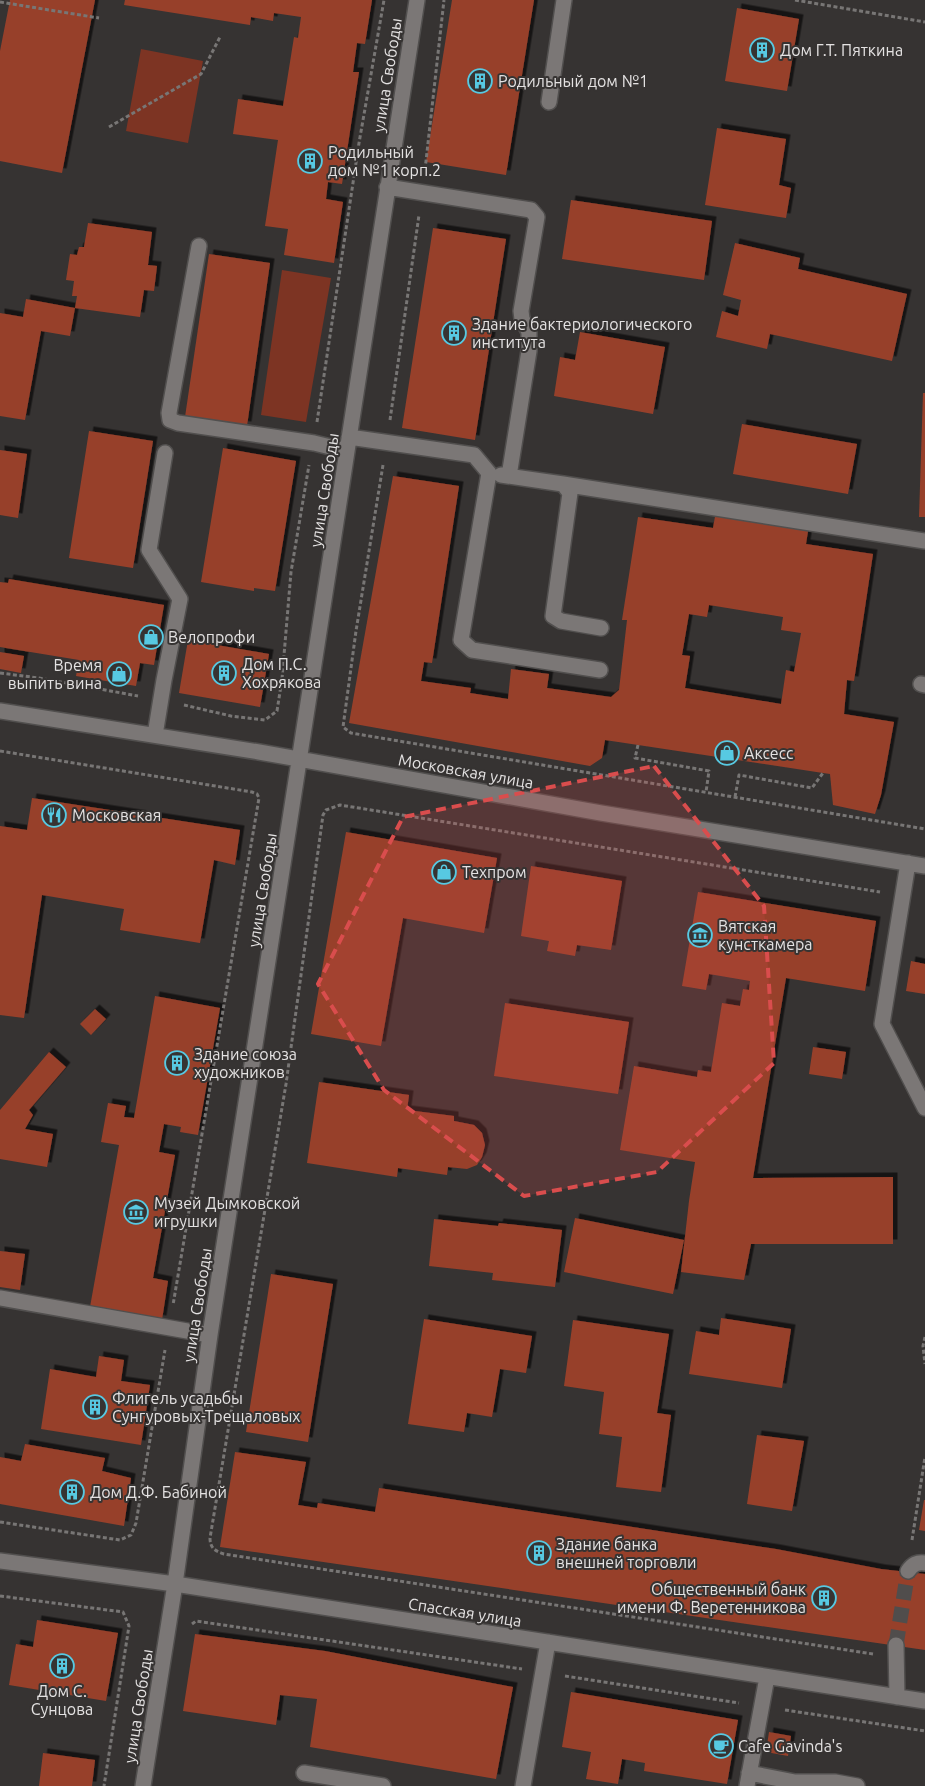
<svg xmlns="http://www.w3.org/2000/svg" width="925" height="1786" viewBox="0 0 925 1786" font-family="Ubuntu,sans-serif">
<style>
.green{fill:#7d3423}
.building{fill:#97402b;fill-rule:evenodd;filter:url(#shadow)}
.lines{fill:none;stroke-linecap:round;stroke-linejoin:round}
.minor-tunnel{stroke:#504d4c;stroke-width:15;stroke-dasharray:15 8;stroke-linecap:butt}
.minor-casing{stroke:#514f4e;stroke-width:18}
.path{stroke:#787675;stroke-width:3;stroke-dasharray:4 2.5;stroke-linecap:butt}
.minor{stroke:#7b7776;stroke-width:15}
.marked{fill:#d94d4d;fill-opacity:0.2;stroke:#d94d4d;stroke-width:4;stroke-dasharray:10 6;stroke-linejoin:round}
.labels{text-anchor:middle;stroke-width:4;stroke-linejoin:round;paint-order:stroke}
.poi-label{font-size:16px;fill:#e4e2e2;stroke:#363332;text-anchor:start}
.street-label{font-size:16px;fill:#e4e2e2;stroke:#363332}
</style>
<defs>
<filter id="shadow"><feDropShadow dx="4.5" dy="-4.5" stdDeviation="0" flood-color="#0009"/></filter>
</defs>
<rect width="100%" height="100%" fill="#363332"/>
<path class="green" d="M141,49l62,12 -15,82 -62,-12z
M282,270l49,8 -25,144 -45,-7z"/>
<path class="building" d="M10,0h85l-33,173 -62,-12v-110z
M125,0h247l-7,44 -8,-1 -4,29h6l-17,112 -14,-2 -2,17 17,3 -9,61 -50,-8 4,-26 -23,-3 13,-86 -45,-6 5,-35 45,7 11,-69 4,1 3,-21 -27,-4 -1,8 -22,-4 -1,8 -126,-20z
M452,0h82l-28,175 -80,-13z
M737,8l62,11 -12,72 -62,-10z
M717,128l69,11 -7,46 12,3 -5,30 -81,-13z
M571,200l141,21 -8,59 -142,-21z
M88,223l64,9 -4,33 9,1 -3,25 -10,-1 -4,27 -65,-9 2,-12h-5l2,-15 -8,-1 4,-26 7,1 2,-8h5z
M433,228l73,11 -31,201 -73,-12z
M735,243l65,15 -2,11 109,25 -15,67 -122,-27 -3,15 -51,-12 6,-26 16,5 3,-16 -18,-5z
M209,254l61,9 -23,163 -62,-9z
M26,299l49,9 -5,28 -29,-5 -16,89 -25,-4v-103l23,4z
M580,332l85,15 -12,67 -99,-18 6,-39 15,3z
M923,393h2v124h-6z
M742,424l115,20 -9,50 -115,-20z
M89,431l64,10 -20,127 -64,-10z
M223,448l73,13 -21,130 -21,-3v3l-53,-9z
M0,450l27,4 -9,64 -18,-3z
M393,476l66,10 -27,177 -8,-1 -3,19 50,7 -1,5 38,6 3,-30 38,5 -2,14 64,9 8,-7 8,-70h-5l16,-103 75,11 3,-17 93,14 -3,19 67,10 -19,127 -7,-1 -3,34 50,8 -13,73 -6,19 -42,-9 -3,-31 -7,-1 -218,-33 -3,18 -12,8 -241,-43zM709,605l74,12 -2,13 20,3 -7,39 -8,-2 -5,34 -96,-16 5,-32 -8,-1 7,-41 18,3z
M9,579l155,26 -10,60 -14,-2 -4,23 -60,-10 3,-16 -79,-13v-65l8,1z
M188,640l81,14 -9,53 -81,-14z
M0,652l24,4 -3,17 -21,-4z
M32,798l208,32 -5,35 -21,-5 -14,83 -80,-13 4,-21 -82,-14 -18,123 -24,-3v-189l27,4z
M346,832l151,26 -13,75 -81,-15 -22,128 -70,-12z
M531,866l91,15 -11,69 -34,-5 -2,11 -28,-5 2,-10 -28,-5z
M698,892l178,29 -11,70 -79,-13 -33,200 140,-1v67h-142l-7,36 -63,-8 8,-71 6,-39 -75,-12 14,-84 63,11 1,-7 13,2 11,-69 18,3 3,-17 6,1 1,-9 -41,-7 -3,16 -24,-4z
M911,961l14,3v30l-19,-3z
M155,996l65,12 -22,127 -18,-3 1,-5 -17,-3 -5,28 16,3 -22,123 15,3 -6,39 -72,-13 29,-162 -18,-3 7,-39 18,3 -2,11 10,1z
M505,1003l124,19 -11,72 -124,-18z
M95,1009l11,10 -15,16 -11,-11z
M813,1047l33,5 -4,27 -33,-5z
M49,1052l17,15 -37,43 4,5 -8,14 28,5 -6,33 -47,-8v-49z
M319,1082l90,13 -2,15 47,6v5l20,4 8,8 3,12 -3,12 -5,8 -10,4 -19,-2 -1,8 -49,-7 -1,9 -90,-14z
M575,1218l109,22 -11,54 -109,-22z
M434,1219l64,7 1,-3 63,7 -7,57 -63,-7 1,-7 -64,-7z
M0,1251l25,3 -5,36 -20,-3z
M271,1274l62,10 -25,158 -62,-10z
M721,1318l70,11 -9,59 -93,-14 7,-43 23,4z
M424,1319l108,17 -6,37 -26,-4 -8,48 -25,-4 -3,19 -56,-8z
M573,1320l96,14 -12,79 14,2 -10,77 -45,-5 6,-50 -23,-3 5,-42 -40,-6z
M99,1356l25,4 -3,21 29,4 -9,60 -100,-16 9,-60 46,8z
M757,1435l47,6 -12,70 -45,-7z
M25,1444l80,14 -3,13 29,7 -7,48 -124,-22v-47l21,4z
M235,1452l71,10 -8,43 19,3 1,-5 57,9 4,-24 397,61 105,20 44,5v76l-705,-103z
M924,1500h1v31l-6,-1z
M37,1620l81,13 -12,68 -97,-16 7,-41 17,3z
M195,1634l130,17 188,36 -17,92 -186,-32 7,-48 -37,-4 -4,30 -93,-14z
M571,1692l167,28 -11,64 -83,-13 1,-8 -23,-4 -4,25 -32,-5 5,-27 -29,-5z
M769,1732l22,4 -3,20 -22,-4z
M43,1753l52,7 -3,26h-53z"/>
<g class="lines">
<path class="minor-tunnel" d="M896,1645l12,-74"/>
<g class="minor-casing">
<path id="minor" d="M549,102l15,-102
M387,187l144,23 6,7 -16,94 1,8 7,13v19l-20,125
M199,246l-30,167 1,7 8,3 136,20 33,8
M349,437l125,18 15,18 -28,167 11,10 128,20
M501,475l62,9 7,9 -17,123 8,5 40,7
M563,484l362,57
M921,684l4,1
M0,711l259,41 342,61 324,53
M155,735l9,-55 16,-81 -31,-49 16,-97
M908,863l-26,161 43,84
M0,1298l210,37
M0,1561l175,23 750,117
M908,1571c5,-7 9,-9 17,-8
M896,1645l1,52
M304,1773l79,13
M749,1773l46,9h40l22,4
M143,1786l32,-202 35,-249 207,-1335
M523,1786l25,-144
M747,1786l20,-109"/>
</g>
<path class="path" d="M795,0l130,22
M0,2l99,16
M109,127l92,-53 19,-37
M425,170l19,-170
M390,420l29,-205
M317,422l42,-279 25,-143
M383,465l-27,166 -13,96 8,6 574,96
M0,673l39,5 99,18
M184,705l47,11 34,4 12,-9 5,-32 9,-107 18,-107
M638,745l-3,13 74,13 -3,21
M0,751l252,41 5,2 2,4 -86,507
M735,797l4,-22 73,13 11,-15
M925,1337l-2,9 2,18
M0,1522l120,18 11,-5 5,-12 29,-173
M912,1540l13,-83
M0,1596l123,16 6,14 -25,160
M192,1624l4,-3 326,48
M873,1654l-649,-100c-9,-3 -14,-6 -14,-16l76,-454 37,-269 3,-5 14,-5 540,87
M565,1676l174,27
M785,1710l140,21"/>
<use href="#minor" class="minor"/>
</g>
<path class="marked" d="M654,766l110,140 10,157 -117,109 -133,24 -140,-106 -66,-106 85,-167z"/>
<defs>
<g id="building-ring" transform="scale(1.25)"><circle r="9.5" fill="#363332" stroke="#57c9e2" stroke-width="1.5"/><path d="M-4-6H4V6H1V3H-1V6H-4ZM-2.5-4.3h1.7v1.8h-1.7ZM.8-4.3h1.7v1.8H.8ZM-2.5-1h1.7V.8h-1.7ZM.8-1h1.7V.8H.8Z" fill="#57c9e2"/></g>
<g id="shop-ring" transform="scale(1.25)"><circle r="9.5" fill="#363332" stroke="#57c9e2" stroke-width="1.5"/><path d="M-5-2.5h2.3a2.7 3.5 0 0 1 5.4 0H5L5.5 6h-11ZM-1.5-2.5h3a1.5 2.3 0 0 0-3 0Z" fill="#57c9e2"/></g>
<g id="restaurant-ring" transform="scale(1.25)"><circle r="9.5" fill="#363332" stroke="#57c9e2" stroke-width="1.5"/><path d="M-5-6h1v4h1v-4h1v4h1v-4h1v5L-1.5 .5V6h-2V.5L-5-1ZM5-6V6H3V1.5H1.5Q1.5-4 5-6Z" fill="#57c9e2"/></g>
<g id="museum-ring" transform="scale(1.25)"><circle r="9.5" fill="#363332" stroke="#57c9e2" stroke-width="1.5"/><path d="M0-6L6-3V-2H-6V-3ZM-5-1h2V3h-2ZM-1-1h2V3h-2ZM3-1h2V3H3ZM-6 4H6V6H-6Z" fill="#57c9e2"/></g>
<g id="cafe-ring" transform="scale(1.25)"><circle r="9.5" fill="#363332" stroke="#57c9e2" stroke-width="1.5"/><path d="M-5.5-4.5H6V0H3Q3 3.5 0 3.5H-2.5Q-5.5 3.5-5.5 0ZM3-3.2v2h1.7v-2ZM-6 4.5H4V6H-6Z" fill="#57c9e2"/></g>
</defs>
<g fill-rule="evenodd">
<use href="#building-ring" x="762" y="50"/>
<use href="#building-ring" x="480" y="81"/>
<use href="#building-ring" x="310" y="161"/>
<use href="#building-ring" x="454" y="333"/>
<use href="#shop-ring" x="151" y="637"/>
<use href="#building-ring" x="224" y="673"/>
<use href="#shop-ring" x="119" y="674"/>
<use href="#shop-ring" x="727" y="753"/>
<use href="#restaurant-ring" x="54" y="815"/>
<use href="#shop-ring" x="444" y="872"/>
<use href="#museum-ring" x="700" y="935"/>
<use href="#building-ring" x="177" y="1063"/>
<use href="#museum-ring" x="136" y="1212"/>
<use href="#building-ring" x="95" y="1407"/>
<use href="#building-ring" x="72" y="1492"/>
<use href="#building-ring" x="539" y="1553"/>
<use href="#building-ring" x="824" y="1598"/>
<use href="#building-ring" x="62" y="1666"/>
<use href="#cafe-ring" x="721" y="1746"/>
</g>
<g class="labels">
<g class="poi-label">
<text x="780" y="56">Дом Г.Т. Пяткина</text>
<text x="498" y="87">Родильный дом №1</text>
<text x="328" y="158">Родильный<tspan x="328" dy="18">дом №1 корп.2</tspan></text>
<text x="472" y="330">Здание бактериологического<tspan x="472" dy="18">института</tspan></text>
<text x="168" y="643">Велопрофи</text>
<text x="242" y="670">Дом П.С.<tspan x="242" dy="18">Хохрякова</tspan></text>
<text x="102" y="671" text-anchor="end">Время<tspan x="102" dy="18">выпить вина</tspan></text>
<text x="744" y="759">Аксесс</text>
<text x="72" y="821">Московская</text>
<text x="462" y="878">Техпром</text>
<text x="718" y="932">Вятская<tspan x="718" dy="18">кунсткамера</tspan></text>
<text x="194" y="1060">Здание союза<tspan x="194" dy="18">художников</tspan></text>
<text x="154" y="1209">Музей Дымковской<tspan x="154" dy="18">игрушки</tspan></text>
<text x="112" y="1404">Флигель усадьбы<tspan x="112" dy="18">Сунгуровых-Трещаловых</tspan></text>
<text x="90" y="1498">Дом Д.Ф. Бабиной</text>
<text x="556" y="1550">Здание банка<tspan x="556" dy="18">внешней торговли</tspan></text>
<text x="806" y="1595" text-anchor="end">Общественный банк<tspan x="806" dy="18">имени Ф. Веретенникова</tspan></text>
<text x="62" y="1697" text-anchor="middle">Дом С.<tspan x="62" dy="18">Сунцова</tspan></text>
<text x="738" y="1752">Cafe Gavinda's</text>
</g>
<g class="street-label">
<text transform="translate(387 75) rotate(-81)" y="6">улица Свободы</text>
<text transform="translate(324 490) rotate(-81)" y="6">улица Свободы</text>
<text transform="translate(466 771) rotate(10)" y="6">Московская улица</text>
<text transform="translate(262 890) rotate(-81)" y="6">улица Свободы</text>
<text transform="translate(197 1305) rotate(-81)" y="6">улица Свободы</text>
<text transform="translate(465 1612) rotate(9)" y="6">Спасская улица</text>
<text transform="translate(138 1706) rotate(-81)" y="6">улица Свободы</text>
</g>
</g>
</svg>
